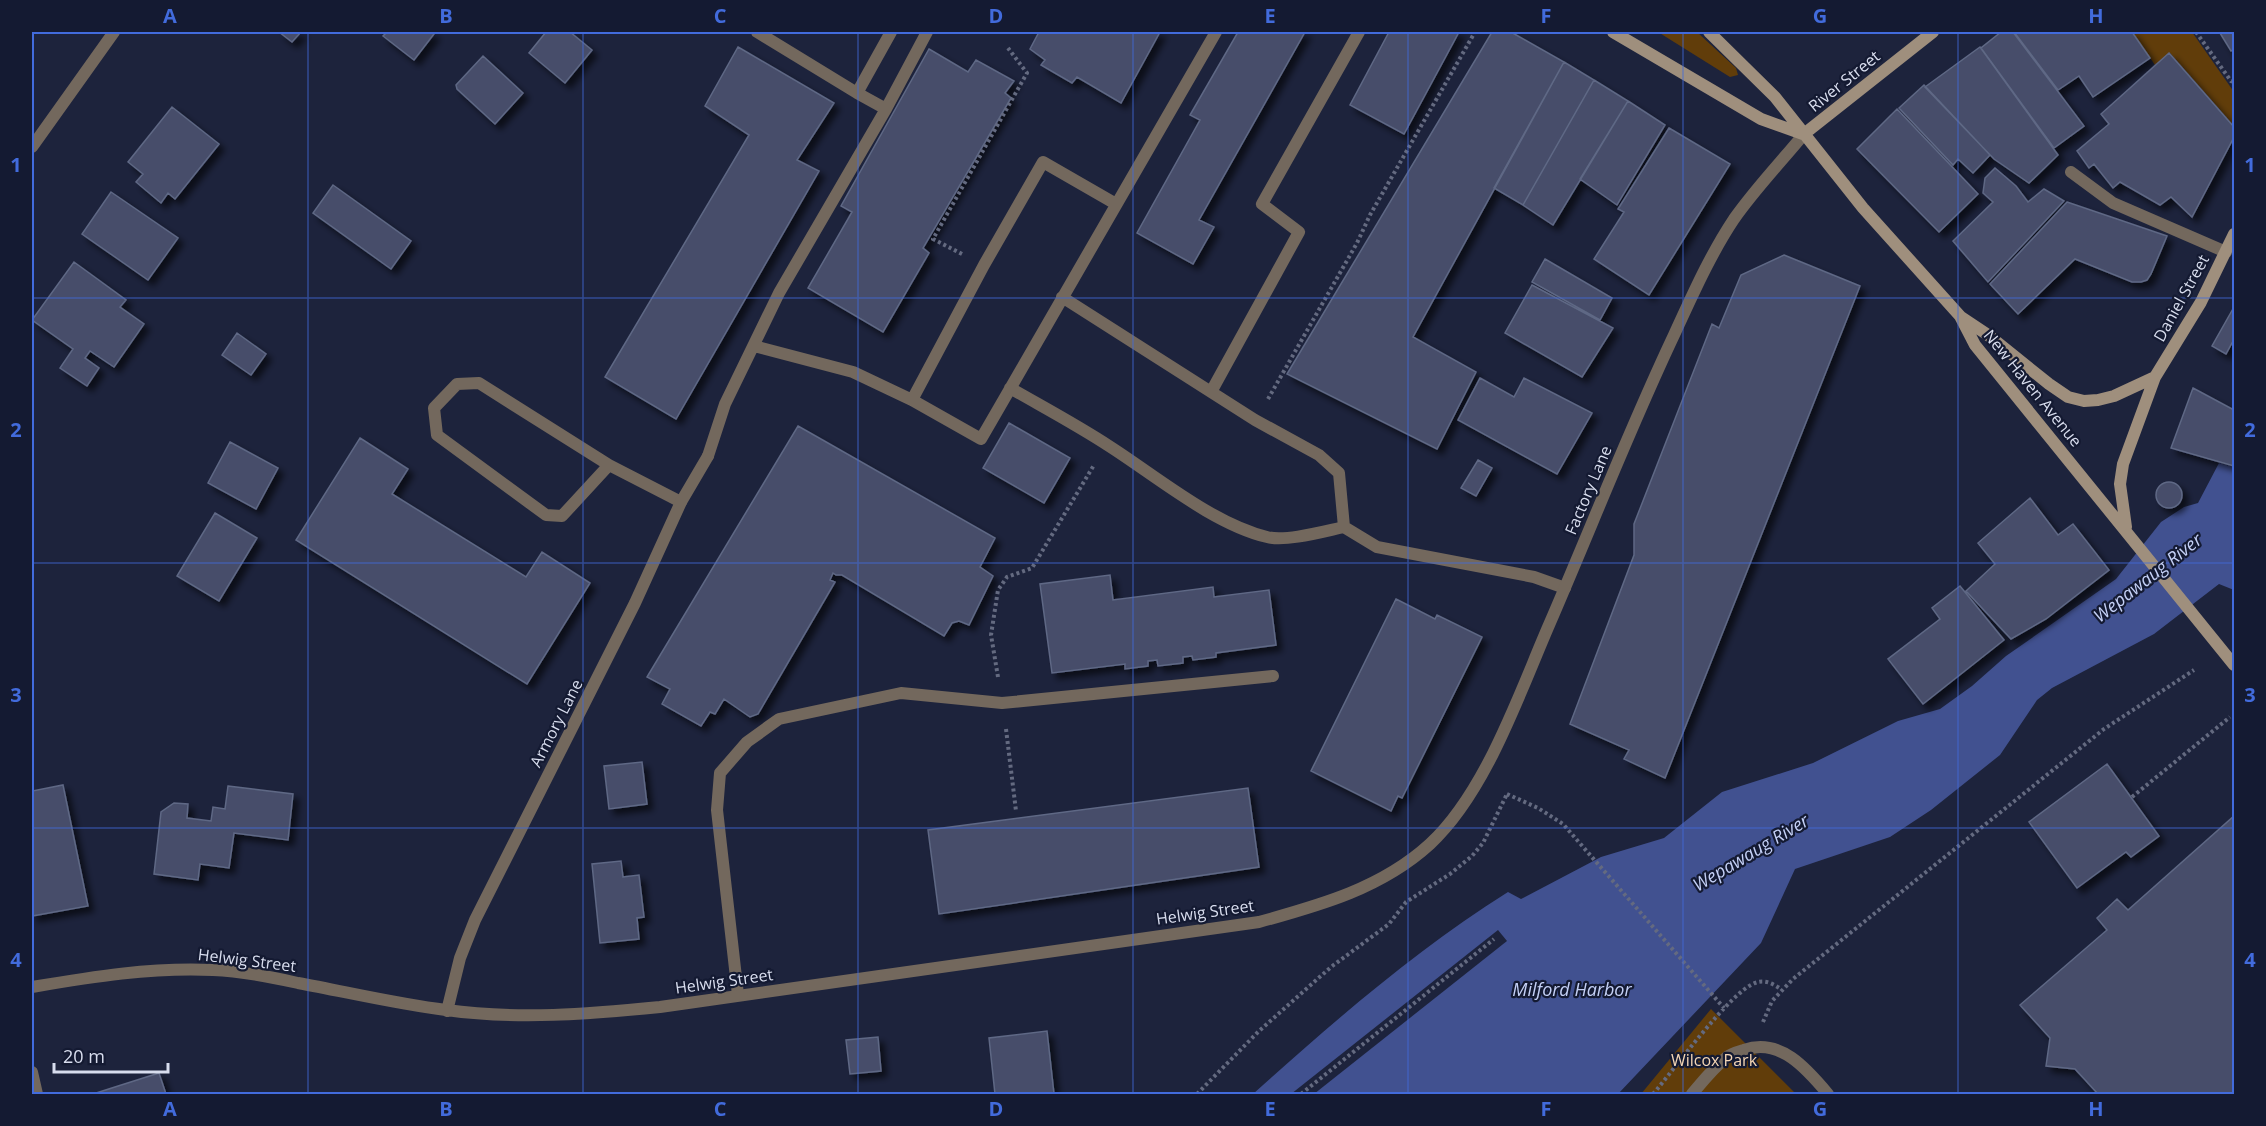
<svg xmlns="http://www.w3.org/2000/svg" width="2266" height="1126" viewBox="0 0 2266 1126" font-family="'Open Sans',sans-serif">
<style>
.green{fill:#613d0a}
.water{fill:#415190}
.pier{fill:#1d233c}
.building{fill:#464e6a;stroke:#5f6885;stroke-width:1.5;filter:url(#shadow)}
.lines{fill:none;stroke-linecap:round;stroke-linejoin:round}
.path{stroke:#646a80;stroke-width:4;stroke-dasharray:3 3;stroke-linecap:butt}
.lane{stroke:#73685d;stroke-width:12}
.street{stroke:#73685d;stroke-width:12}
.secondary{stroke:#9f8f7d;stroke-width:12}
.grid{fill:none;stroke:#426bdc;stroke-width:1.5;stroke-opacity:0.55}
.labels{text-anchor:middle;stroke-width:4.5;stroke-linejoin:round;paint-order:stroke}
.street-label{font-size:16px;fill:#d8ddee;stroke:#141a32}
.park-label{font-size:16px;fill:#f4d6b5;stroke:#141a32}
.water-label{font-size:18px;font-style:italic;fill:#c4d0f6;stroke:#141a32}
.neatline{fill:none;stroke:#426bdc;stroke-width:2}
.grid-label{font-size:20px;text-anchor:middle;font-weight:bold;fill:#426bdc}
</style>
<defs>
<filter id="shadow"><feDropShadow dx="5.5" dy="5.5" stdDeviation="3" flood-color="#0009"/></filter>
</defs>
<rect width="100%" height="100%" fill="#1d233c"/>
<path class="green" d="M1658,32h39l39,36 2,7 -8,2z
M2132,32h60l42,60v34l-64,-73 -15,12z
M1711,1009l85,85h-155z"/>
<path class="water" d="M2219,463l15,4v123l-15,-6 -65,50 -102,54 -15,12 -37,55 -69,55 -41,27 -95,32 -34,74 -143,151h-365c80,-72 163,-144 255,-202l13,7 80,-42 63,-19 58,-46 91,-29 85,-42 42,-12 32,-23 34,-30 110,-77 45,-57 23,-15 14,-4z"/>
<path class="pier" d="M1498,930l9,11 -193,153h-23z"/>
<path class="building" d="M279,32h22l-9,10z
M387,32h43l4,2 -20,26 -31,-24z
M546,32h24l22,18 -27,33 -36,-30z
M1039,32h121l-39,71 -44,-26 -5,6 -31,-18 4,-5 -15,-11z
M1238,32h67l-106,188 15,7 -21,37 -56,-31 63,-113 -10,-5z
M1389,32h70l-55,102 -54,-29z
M1492,32h19l53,30 -151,275 63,35 -39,77 -150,-75z
M2001,32h12l71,94 -30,22 -73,-100z
M2014,32h118l18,26 -57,39 -14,-21 -21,14z
M2221,32h13v17l-3,2 -11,-18z
M738,47l96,56 -37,57 22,11 -143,248 -71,-42 144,-242 -44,-29z
M1980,47l78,108 -29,28 -35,-24 -69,-72z
M929,49l39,23 8,-12 38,21 -9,12 6,5 -88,150 6,5 -46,79 -75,-44 44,-76 -11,-6z
M2169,53l65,74v10l-42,80 -21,-20 -11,8 -40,-23 -7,6 -19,-24 -5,4 -12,-17 32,-27 -8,-10z
M483,56l40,37 -28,31 -38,-35 -1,-4z
M1564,62l30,18 -71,125 -29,-17z
M1594,80l34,21 -75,124 -30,-20z
M1924,85l66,70 -17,18 -15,-14 -5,6 -54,-57z
M1628,101l37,24 -48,80 -37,-26z
M172,107l47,37 -44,55 -7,-6 -7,10 -25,-21 7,-8 -15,-12z
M1897,109l81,85 -39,38 -82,-83z
M1669,128l61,36 -81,131 -55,-36 30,-47 -6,-3z
M1995,168l21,18 12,16 16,-13 20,12 -76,81 -35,-41 40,-39 -10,-9 2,-15z
M333,185l78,56 -20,28 -78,-56z
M111,192l67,46 -30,42 -66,-46z
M2067,202l100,34 -16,38 -4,6 -6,2h-9l-57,-23 -57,55 -28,-30z
M1784,255l76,31 -195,492 -41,-19 5,-9 -59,-26 64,-169v-31l78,-200 7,4 22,-53z
M1545,259l67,39 -12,22 -68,-38z
M74,262l52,38 -6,7 24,17 -30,43 -24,-16 -5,7 14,10 -12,18 -27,-18 13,-19 -41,-29z
M1532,285l81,43 -31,49 -77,-44z
M2234,307v38l-2,-2 -6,11 -14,-8z
M237,333l29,21 -15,21 -29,-20z
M1480,378l34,19 10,-19 68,35 -35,61 -99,-54z
M2193,388l41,22v56l-63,-18z
M1009,423l61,35 -26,45 -61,-35z
M798,426l197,112 -15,29 13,9 -24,49 -10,-4 -7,2 -8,13 -102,-61h-6l-3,-2 -3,7 5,2 -77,132 -8,3 -26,-18 -9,15 -5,-2 -9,14 -39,-22 8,-15 -23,-12z
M360,438l48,31 -16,25 134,83 16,-25 48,31 -63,101 -231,-144z
M230,442l48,26 -22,41 -48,-26z
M1478,460l14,8 -16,28 -15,-8z
M2156 495a13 13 0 1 1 26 0a13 13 0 1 1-26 0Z
M2030,498l28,37 15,-11 36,46 -63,49 -35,20 -45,-48 29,-27 -17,-21z
M215,513l42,25 -38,63 -42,-25z
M1110,575l3,25 100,-13 1,10 55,-7 7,55 -60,8v4l-23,3 -1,-4 -9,1v6l-25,3 -1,-6 -9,1v5l-23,3v-5l-73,9 -12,-89z
M1960,586l44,54 -81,64 -35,-45 52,-40 -8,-11z
M1396,599l39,20 2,-4 45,22 -80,161 -4,-2 -7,15 -80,-40z
M642,762l5,42 -38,5 -5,-43z
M2107,764l52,72 -28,21 -5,-5 -49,36 -48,-66z
M63,785l25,121 -56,10v-125z
M228,786l65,8 -5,46 -54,-7 -5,35 -29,-4 -2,16 -44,-6 7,-62 13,-9 14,1 -1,14 24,3 2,-14 12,2z
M1248,788l11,79 -320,47 -11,-84z
M2234,816v278h-136l-23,-25 -29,-3 4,-28 -30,-33 87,-75 -10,-12 20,-19 11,11z
M621,861l2,16 16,-2 5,42 -7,1 2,21 -39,4 -8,-79z
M1047,1031l7,63h-59l-6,-56z
M878,1037l3,34 -31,3 -4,-34z
M159,1073l7,21h-73z"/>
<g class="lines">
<path class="path" d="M2196,32l35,49 3,1
M962,254l-29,-15 94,-166 -19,-25
M1268,399l89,-156 13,-28 105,-183
M998,677l-7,-42 7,-45 9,-13 25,-9 62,-103
M1006,729l10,82
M1507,794l31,14 25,16 161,184
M2132,797l98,-80
M1763,1022l9,-21 21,-22 311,-250 90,-59
M1197,1094l62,-63 72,-64 58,-43 17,-22 44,-28 22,-18 11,-13 24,-49
M1301,1094l193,-155
M1653,1094c20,-23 77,-102 102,-111 10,-4 18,1 26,6"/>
<path class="lane" d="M757,32l100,61 34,-61
M857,93l29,16
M2071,172l42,31 113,49
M1062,297l193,123 64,35 20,18 5,54
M754,346l99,26 59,28 69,39 235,-407
M1010,388c33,19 67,37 99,58 47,30 104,78 158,91 19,5 58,-6 77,-10l33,20 157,30 31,11
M1211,392l88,-160 -37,-28 97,-172
M912,400l72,-135 59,-103 73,42
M708,456l17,-52 54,-111 107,-184 41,-77
M609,465l-47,51 -16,-1 -109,-80 -3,-27 23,-24 22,-1 130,82 72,37
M738,995l-21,-185 3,-37 27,-31 32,-23 122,-26 101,10 271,-27
M32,1072l5,22"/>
<path class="street" d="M32,147l82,-115
M32,987c59,-10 120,-20 181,-17 28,1 58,7 85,13 49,9 99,21 148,27 72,10 143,4 214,-3l599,-85c62,-17 123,-34 171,-78 56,-52 89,-150 119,-219 42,-97 80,-195 125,-290 18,-39 36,-80 60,-116 21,-30 47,-57 70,-85
M447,1011l13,-53 15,-38 160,-317 46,-101 27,-46
M1692,1094c11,-13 21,-26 35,-37 5,-4 11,-5 17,-7 36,-13 63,19 84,44"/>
<path class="secondary" d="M1613,32l148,87 42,15
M1709,32l66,65 88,111 97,108 15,29 259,320
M1804,134l129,-102
M1961,317l27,18 61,49 19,13 16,4 14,-1 16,-4 41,-19
M2126,527l-6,-43 3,-20 32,-87 46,-75 33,-68"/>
</g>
<path class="grid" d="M308,32v1062M583,32v1062M858,32v1062M1133,32v1062M1408,32v1062M1683,32v1062M1958,32v1062M32,298h2202M32,563h2202M32,828h2202"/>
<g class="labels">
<g class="street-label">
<text transform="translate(1844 81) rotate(-39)" y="6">River Street</text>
<text transform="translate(2181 298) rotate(-61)" y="6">Daniel Street</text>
<text transform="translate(2033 388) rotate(51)" y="6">New Haven Avenue</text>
<text transform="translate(1588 490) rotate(-67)" y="6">Factory Lane</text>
<text transform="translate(556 723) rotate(-63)" y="6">Armory Lane</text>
<text transform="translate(1205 912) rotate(-8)" y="6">Helwig Street</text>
<text transform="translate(247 960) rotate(7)" y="6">Helwig Street</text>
<text transform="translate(724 981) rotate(-8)" y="6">Helwig Street</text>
</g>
<g class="park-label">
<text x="1714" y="1066">Wilcox Park</text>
</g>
<g class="water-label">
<text transform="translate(2148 578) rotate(-38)" y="6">Wepawaug River</text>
<text transform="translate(1751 853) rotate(-31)" y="6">Wepawaug River</text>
<text x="1572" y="996">Milford Harbor</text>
</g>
</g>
<rect width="2266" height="1126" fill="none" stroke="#141a32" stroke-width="66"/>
<path d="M54 1063v9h114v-9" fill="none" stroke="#d8ddee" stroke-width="3"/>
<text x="63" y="1063" font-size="18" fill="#d8ddee" stroke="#141a32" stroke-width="4.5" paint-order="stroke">20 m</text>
<rect x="33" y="33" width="2200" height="1060" class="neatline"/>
<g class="grid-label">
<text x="170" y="23">A</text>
<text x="446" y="23">B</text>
<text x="720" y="23">C</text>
<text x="996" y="23">D</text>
<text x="1270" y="23">E</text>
<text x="1546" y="23">F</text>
<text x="1820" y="23">G</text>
<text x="2096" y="23">H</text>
<text x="16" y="172">1</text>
<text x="2250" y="172">1</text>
<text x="16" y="437">2</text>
<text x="2250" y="437">2</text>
<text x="16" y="702">3</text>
<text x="2250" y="702">3</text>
<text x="16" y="967">4</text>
<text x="2250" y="967">4</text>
<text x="170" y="1116">A</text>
<text x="446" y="1116">B</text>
<text x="720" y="1116">C</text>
<text x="996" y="1116">D</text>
<text x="1270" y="1116">E</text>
<text x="1546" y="1116">F</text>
<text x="1820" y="1116">G</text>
<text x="2096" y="1116">H</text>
</g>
</svg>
